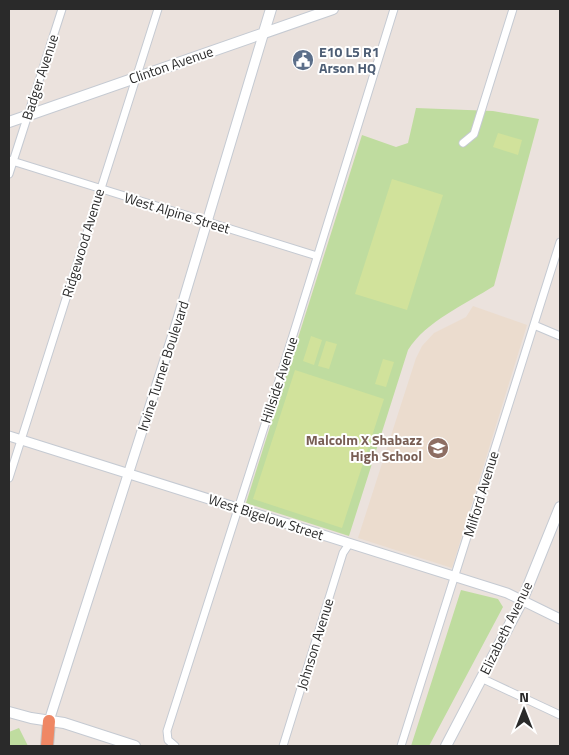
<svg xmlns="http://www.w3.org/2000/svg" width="569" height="755" viewBox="0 0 569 755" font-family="'Titillium Web',sans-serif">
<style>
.education{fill:#ebdcce}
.green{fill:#bfdc9f}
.pitch{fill:#d1e29b}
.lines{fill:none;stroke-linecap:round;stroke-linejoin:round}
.minor-casing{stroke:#c5cad2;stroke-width:9}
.tertiary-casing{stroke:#c5cad2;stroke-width:11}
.secondary-casing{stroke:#c5cad2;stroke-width:12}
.motorway-casing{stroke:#c3c3c3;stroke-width:14}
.minor{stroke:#fff;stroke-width:7}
.tertiary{stroke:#fff;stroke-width:9}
.secondary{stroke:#fff;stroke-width:10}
.motorway{stroke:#ef8764;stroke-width:12}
.labels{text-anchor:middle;stroke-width:4;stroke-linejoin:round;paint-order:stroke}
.service-label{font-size:14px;font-weight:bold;fill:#4e5e75;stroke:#fff;text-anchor:start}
.street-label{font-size:14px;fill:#2a2a2a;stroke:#fff}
.education-label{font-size:14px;font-weight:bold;fill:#785e54;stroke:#fff;text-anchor:end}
</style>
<rect width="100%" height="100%" fill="#ebe2dd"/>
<path class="education" d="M473,306l54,19 -75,243 -94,-30 58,-180 6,-12 12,-13 32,-16z"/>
<path class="green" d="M416,108l77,3 46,8 -45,167c-28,18 -68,35 -86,64l-59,186 -103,-33 116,-368 34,12 12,-4z
M461,590l37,9 5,8 -74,139h-18z
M19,728l9,18h-19v-14z"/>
<path class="pitch" d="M498,133l24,7 -4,15 -25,-8z
M392,179l51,16 -36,115 -52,-16z
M311,336l11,4 -8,25 -11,-4z
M326,341l11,3 -8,25 -11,-3z
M383,359l11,3 -8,25 -11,-3z
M295,370l89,29 -42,129 -89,-29z"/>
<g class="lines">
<g class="minor-casing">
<path id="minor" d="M463,143l11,-9 39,-125
M9,160l308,96
M9,174l53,-165
M534,325l26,11
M9,478l149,-469
M481,678l79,37
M175,746l-7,-6 -1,-9 109,-341 118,-381
M283,746l60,-193 6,-9
M401,746l159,-504"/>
</g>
<g class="tertiary-casing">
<path id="tertiary" d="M9,436l498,157 53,26
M49,721l127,-396 88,-293"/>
</g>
<g class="secondary-casing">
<path id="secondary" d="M264,32l7,-23
M9,122l324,-113
M9,712l22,6 33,5 71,23
M446,746l76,-145 38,-94"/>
</g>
<g class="motorway-casing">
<path id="motorway" d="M47,746l2,-25"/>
</g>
<use href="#minor" class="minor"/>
<use href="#tertiary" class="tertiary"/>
<use href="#secondary" class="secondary"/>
<use href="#motorway" class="motorway"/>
</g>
<defs>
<g id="civic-disc" transform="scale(1.125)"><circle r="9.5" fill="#5c6f8a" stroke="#fff"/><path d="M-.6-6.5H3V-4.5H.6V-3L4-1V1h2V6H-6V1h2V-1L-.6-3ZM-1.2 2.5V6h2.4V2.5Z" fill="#fff"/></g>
<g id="school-disc" transform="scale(1.125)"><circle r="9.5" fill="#8d6e63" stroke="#fff"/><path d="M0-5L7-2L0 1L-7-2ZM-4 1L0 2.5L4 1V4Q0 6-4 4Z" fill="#fff"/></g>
</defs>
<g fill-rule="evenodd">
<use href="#civic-disc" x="303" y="60"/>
<use href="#school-disc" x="438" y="448"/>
</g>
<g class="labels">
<g class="service-label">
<text x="319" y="57">E10 L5 R1<tspan x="319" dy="16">Arson HQ</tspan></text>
</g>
<g class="street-label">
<text transform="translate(171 65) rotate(-19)" y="5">Clinton Avenue</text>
<text transform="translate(40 77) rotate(-72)" y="5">Badger Avenue</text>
<text transform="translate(177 213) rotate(17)" y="5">West Alpine Street</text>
<text transform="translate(83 243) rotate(-73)" y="5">Ridgewood Avenue</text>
<text transform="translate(163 366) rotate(-72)" y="5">Irvine Turner Boulevard</text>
<text transform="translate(279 380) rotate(-72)" y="5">Hillside Avenue</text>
<text transform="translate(481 494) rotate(-73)" y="5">Milford Avenue</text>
<text transform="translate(266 517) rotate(18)" y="5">West Bigelow Street</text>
<text transform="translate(506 628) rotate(-64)" y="5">Elizabeth Avenue</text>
<text transform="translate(315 644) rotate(-73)" y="5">Johnson Avenue</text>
</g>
<g class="education-label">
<text x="422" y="445">Malcolm X Shabazz<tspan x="422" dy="16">High School</tspan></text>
</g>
</g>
<rect width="569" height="755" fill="none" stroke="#2a2a2a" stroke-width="20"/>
<g transform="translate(524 710)" stroke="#ffffff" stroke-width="4" paint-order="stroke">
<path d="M0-4L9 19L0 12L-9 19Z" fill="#2a2a2a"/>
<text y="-8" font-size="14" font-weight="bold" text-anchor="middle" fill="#2a2a2a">N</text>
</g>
</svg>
